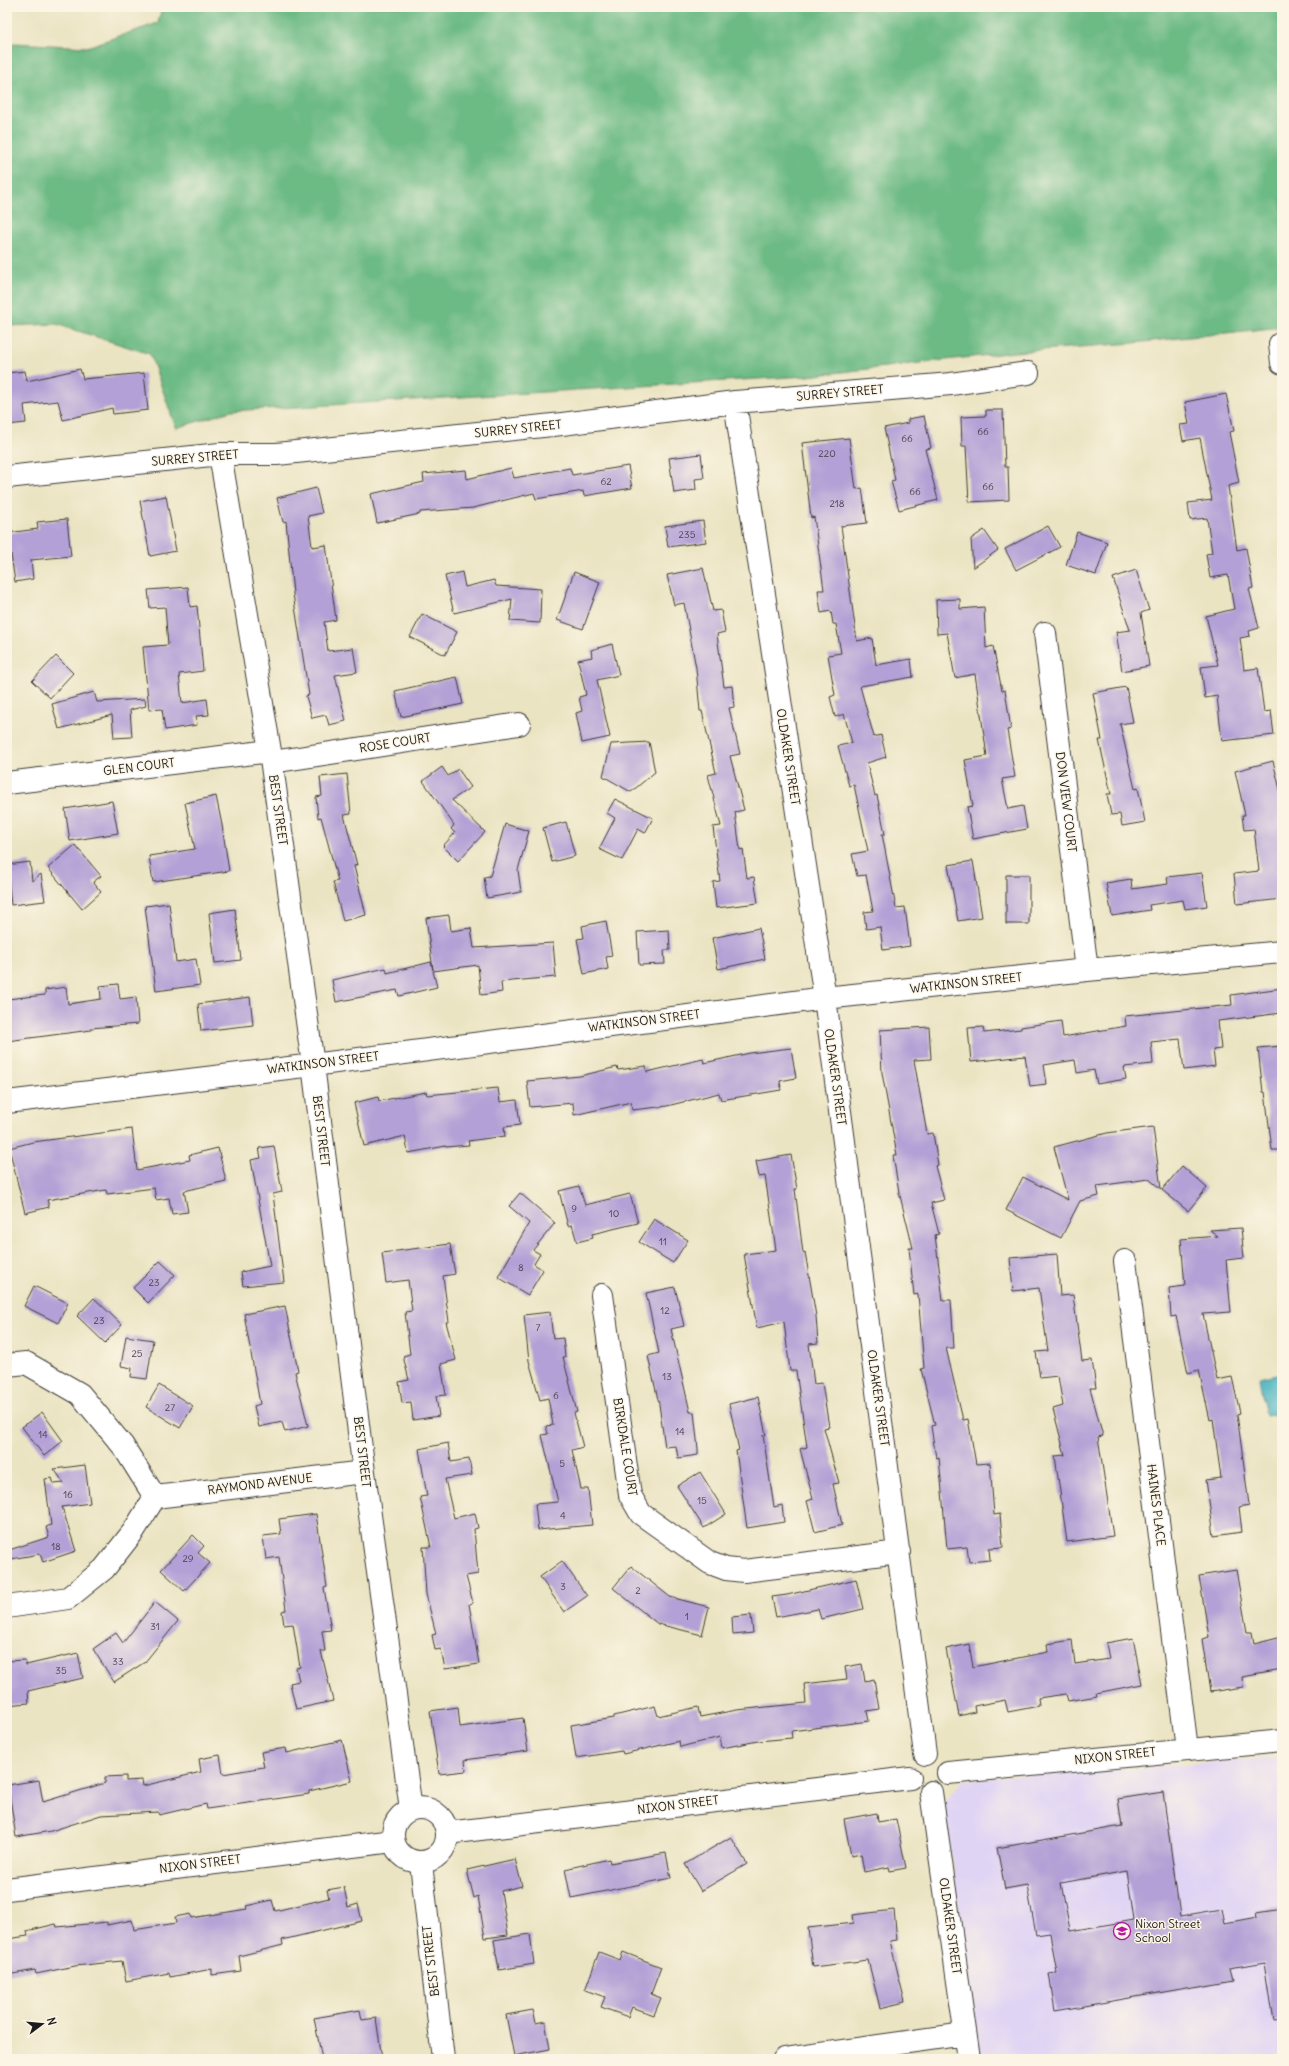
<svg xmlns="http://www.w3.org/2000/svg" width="1289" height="2066" viewBox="0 0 1289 2066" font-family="Delius,sans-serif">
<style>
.built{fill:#e0d4f4}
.forest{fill:#6cba84;stroke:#446b50}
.water{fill:#43b1bf;stroke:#30666e}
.building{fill:#b3a0d6;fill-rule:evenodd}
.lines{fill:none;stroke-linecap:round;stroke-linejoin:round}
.minor-casing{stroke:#3b3a35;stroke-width:24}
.minor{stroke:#fff;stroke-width:22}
.labels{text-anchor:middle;stroke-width:3;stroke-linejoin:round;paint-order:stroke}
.number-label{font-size:10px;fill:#423d4a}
.street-label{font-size:12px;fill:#1c1c1c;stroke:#fcf5e5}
.poi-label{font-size:12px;fill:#1c1c1c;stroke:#fcf5e5;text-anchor:start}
</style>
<rect width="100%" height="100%" fill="#fcf5e5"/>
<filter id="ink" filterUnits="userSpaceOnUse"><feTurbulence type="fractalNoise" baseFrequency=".025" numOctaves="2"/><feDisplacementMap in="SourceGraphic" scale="8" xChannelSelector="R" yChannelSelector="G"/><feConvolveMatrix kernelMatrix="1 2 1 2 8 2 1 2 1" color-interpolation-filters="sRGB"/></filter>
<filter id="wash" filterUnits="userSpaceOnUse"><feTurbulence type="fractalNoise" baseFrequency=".012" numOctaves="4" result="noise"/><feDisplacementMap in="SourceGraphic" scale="16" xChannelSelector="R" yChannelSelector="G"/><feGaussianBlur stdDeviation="0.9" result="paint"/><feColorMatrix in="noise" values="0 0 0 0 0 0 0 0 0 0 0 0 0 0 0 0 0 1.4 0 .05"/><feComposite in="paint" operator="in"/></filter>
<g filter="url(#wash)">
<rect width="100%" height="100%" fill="#ebe4c3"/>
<path class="built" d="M1282,1757v302h-302l-36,-257 20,-22z"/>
<path class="forest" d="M162,7h1120v320l-149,16 -118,9 -208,24 -576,35 -55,17 -26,-74 -94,-30 -49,2v-269l7,-14 73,4 71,-24z"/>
<path class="water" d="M1282,1373v40l-16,3 -7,-38z"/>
<g id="blocks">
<path class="building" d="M80,369l3,10 61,-6 4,37 -35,4 -1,-6 -49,12 -5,-19 -34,4 2,18 -19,2v-52l18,-2 2,10z
M1226,394l8,37 -5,1 10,51 -11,3 9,64 9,-2 7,40 -4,1 10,39 -10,3 1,5 -10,2 4,32 14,-2 6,44 7,-1 3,24 -52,6 -5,-45 -12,2 -4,-31 17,-2 -12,-49 28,-7 -6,-34 -18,3 -4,-24 6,-1 -5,-35 -17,2 -2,-17 24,-3 -12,-62 -17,3 -3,-16 9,-1 -4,-22z
M986,410h17l2,57h3l1,33 -40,2 -3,-56h-4l-1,-29 25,-1z
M924,416l7,32 -6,1 13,51 -39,10 -8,-29 4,-1 -11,-52 24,-5v-4z
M849,438l7,51 6,-1 5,35 -26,3 16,115 15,-3 4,27 35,-6 2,18 -53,9 14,51 7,-2 5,22 -19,6 8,33 2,-1 8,39h-3l14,74 9,-1 5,39 -27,4 -3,-23 -14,2 -2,-17 9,-1 -7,-36 -9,1 -5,-22 16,-3 -14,-66 -5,1 -11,-40 14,-3 -8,-29 -9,3 -5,-20 5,-2 -7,-40 13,-2 -5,-29h-3l-2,-13 -10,2 -3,-23h6l-10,-73 -3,1 -9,-75z
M701,454l3,24 -9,1 1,11 -22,3 -5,-35z
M628,466l4,22 -48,8 -1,-5 -47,8 -2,-6 -61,15 -53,4v2l-43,9 -6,-29 53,-12 -1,-8 43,-4 1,9 44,-11 3,10 56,-10 2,7z
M316,488l6,25 -14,3 4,31 14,-2 10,75 -12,2 4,29 25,-3 4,24 -22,3 11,46 -17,4 -3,-10 -14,3 -6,-22 3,-1 -16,-101 -7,-73 -3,1 -6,-24z
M166,496l10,55 -26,5 -10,-55z
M67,519l4,37 -40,4 2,19 -18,3 -4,-28h-4v-21l31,-4 -1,-7z
M703,521l3,21 -38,5 -3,-21z
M1048,526l12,21 -44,23 -11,-21z
M984,530l14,20 -25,18 -2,-29z
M1077,532l30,10 -11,33 -30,-10z
M703,568l10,43 8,-1 4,22 -8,2 7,53 8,-1 2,21 -5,1 11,46 -10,2 14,54 -9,2 5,38 3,-1 4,29 7,-1 4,26 -42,5 -3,-26 7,-1 -7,-54 8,-1 -13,-51 8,-2 -14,-62h-2l-4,-43 -12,-65 -10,2 -7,-30z
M1136,570l13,40 -8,3 8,53 -27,5 -6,-39 14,-2 -17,-52z
M462,572l3,15 29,-7 2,6 45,3 -1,34 -30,-2 2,-22 -58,14 -9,-37z
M574,572l26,10 -17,47 -26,-9z
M188,587l2,20 7,-1 6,65 -24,3 3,29 25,-4 2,16 -13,1 1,9 -32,5 -3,-21 -13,1 -6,-63 25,-2 -3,-38 -15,1 -2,-18z
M960,599v10l24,-2 2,41 7,-2 9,45 3,-1 6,39 -4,1 8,47 -13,2 6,30 15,-3 4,23 -54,10 -6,-32 6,-1 -8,-46 22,-4 -12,-82 -20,4 -8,-45 -10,1 -1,-34z
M422,614l35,18 -12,23 -35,-18z
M612,644l7,31 -22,5 13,57 -28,6 -6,-30 6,-2 -3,-14 7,-2 -8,-35 14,-3 -1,-7z
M56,656l17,17 -23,25 -18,-17z
M457,677l6,27 -62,13 -6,-26z
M1126,687l7,35 -13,2 15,65 3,-1 7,34 -23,4 -2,-12 -9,1 -4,-21h4l-12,-54h3l-9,-47z
M94,692l3,10 48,-3 1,7 -16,4 2,27 -18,1 -2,-23 -53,14 -7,-25z
M649,742l6,30 -24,20 -28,-16 8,-32z
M1273,761l9,37v101l-45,5 -3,-30 25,-3 -5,-42 -10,1 -2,-15h3l-10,-44z
M442,767l6,9 10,-7 13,18 -19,13 33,32 -27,29 -15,-15 12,-13 -4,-4 3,-4 -31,-44z
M347,774l4,40 -7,1 13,50 -3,1 12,49 -23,6 -10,-39 5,-1 -17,-64 -3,1 -2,-21 6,-1 -2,-19z
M216,796l6,29 7,46 -76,11 -4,-26 46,-7 -10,-46z
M615,799l38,19 -8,15 -7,-4 -16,31 -23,-11 16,-31 -8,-5z
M112,801l6,32 -48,8 -5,-32z
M566,822l9,34 -23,6 -9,-34z
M505,824l24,7 -11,39 3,22 -34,6 -3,-21 6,-1z
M75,845l26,31 -8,6 8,10 -19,17 -34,-41z
M973,861l9,56 -24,4 -10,-56z
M30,862l2,19 9,-7 4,27 -34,4 -4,-40z
M1202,873l5,33 -22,3 -2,-9 -34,5 1,5 -38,6 -6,-33 25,-4 1,10 36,-5 -1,-7z
M1006,875h23v49h-23z
M169,903l7,59 20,-3 4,26 -44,6 -11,-85z
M235,909l6,51 -26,3 -6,-50z
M449,915l2,16 20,-3 3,20 79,-5 3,34 -55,5 1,10 -21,3 -3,-30 -45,6 4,16 -38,9 -2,-6 -61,12 -4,-22 54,-12 1,5 44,-11 2,8 -7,-52z
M606,921l6,35 -6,1 2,12 -24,5 -7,-35 7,-1 -2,-12z
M759,928l6,31 -47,10 -6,-31z
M669,930l1,20h-6l1,14 -26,1 -2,-33z
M118,984l2,15 16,-2 2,27 -47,4v2l-84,11v-42l38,-4v-5l21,-3 2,17 33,-5 -1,-13z
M1282,988v25l-64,8 3,28 -8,1 2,16 -31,4 -4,-31 -29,3 2,22 -29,3 2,12 -29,5 -3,-14 -17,3 -2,-13 -31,5 3,19 -17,2 -5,-30 -54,6 -3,-34 15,-1 1,6 37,-4v-2l40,-6 2,16 63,-11 -1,-10 107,-11 -1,-10z
M250,997l3,28 -52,6 -3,-27z
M929,1027l2,32 -17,1 13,74 6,-1 5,32 -3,1 9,34 -13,3 8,31 -4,1 8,65h8l3,48h-8l17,72 5,-1 8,45 14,-1 4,52 6,-1 3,33 -14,1 1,12 -21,2 -2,-15 -20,2 -8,-92 -3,1 -5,-32 4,-1 -14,-56 3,-1 -6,-74 -4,1 -5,-47h4l-14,-56 -6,-37h4l-15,-82 -2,-43z
M1282,1046v104h-10l-7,-58h-2l-5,-44z
M791,1048l5,30 -16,3 1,9 -60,10 -2,-7 -52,13 -35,4 -1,-8 -57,13 -1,-12 -43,4 -3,-26 53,-5 37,-9 1,3 28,-4 1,6 56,-13 1,4 46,-10z
M498,1088l2,14 17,-2 3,25 -16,2 1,9 -37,5 1,4 -23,2v-1l-38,7 -3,-17 -41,10 -10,-43 24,-6 1,4 47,-9 1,3z
M1153,1127l8,62 -12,-10 -52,7 2,10 -19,5 -19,37 -55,-28 17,-33 45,23 -14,-53 53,-14z
M132,1129l5,41 53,-10 -1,-5 29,-7 8,33 -42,10 4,21 -16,2 -3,-16 -13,2 -2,-12 -47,6 -1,-4 -59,10 2,7 -24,6 -16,-65 24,-6z
M274,1146l8,46 -9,2 11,88 -41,4 -2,-14 29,-6 -19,-106 10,-2 -2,-10z
M791,1155l6,34h-2l8,64 2,-1 11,64 2,27 -9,1 5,40 8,-1 7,44 -5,1 15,55 -6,1 9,41 -27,7 -8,-31 6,-2 -13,-50 7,-2 -11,-76h-6l-6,-49 -27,6 -13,-74 32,-4 -11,-74 -6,1 -3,-16z
M1182,1166l25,22 -19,23 -26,-21z
M579,1186l6,19 45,-11 8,29 -46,11 1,4 -16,4 -5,-17 -4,1 -9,-35z
M520,1193l35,30 -22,27 7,4 -6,10 9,6 -15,25 -30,-18 31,-54 -20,-17z
M654,1219l34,21 -15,23 -34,-21z
M1241,1228l3,30 -18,2 5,52 -28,2 14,66 15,-3 8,36 -3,1 12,91 -10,2 3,25 -28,4 -8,-56 15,-2 -8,-59 -3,1 -11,-50 -11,3 -12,-57 -5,1 -2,-29 16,-2 -4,-47 37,-3 -8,-6z
M450,1244l5,30 -12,2 6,46h-3l10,38 -15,4 5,31 -10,1 3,20 -26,4 -2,-18 -9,1 -3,-21 10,-2 -6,-24 7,-2 -5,-42 7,-1 -4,-31 -22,3 -4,-30z
M1057,1254l3,42 13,-1 9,66 10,-1 4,28h-6l13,48 -5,1 15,99 -46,6 -12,-86 10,-1 -12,-46 10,-3 -5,-30 -18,2 -4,-26 12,-1 -9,-63 -26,3 -3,-33z
M160,1261l15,14 -27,28 -15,-15z
M34,1286l34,17 -10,20 -34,-17z
M675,1287l9,39 -13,3 19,83h4l4,37v6l-20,3 -2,-12 -11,1 -6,-43 -11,-48 11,-3 -13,-60z
M94,1298l28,27 -17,18 -28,-27z
M285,1306l13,65 -3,1 13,54 -23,6 -3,-10 -23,5 -5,-21 6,-2 -16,-90z
M550,1312l3,27 10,-1 2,19h-2l14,55 -3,1 9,34 -11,3 9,39h7l4,36 -54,5 -3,-26 23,-2 -16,-67 6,-1 -2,-8 7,-1 -5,-27 -8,2 -11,-39 -5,-46z
M126,1336l27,4 -6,39 -16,-2 1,-9 -11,-2z
M159,1385l34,21 -13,22 -34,-21z
M758,1397l8,38h-3l11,72 8,-2 2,17 -37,6 -11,-77 3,-1 -10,-46z
M42,1412l21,29 -19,15 -22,-29z
M448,1443l3,19 18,-3 3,16 -27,4 9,39 21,-5 3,15 -4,1 4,45 -12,2 7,27 -4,1 10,60 -34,5 -4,-20 -6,1 -3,-15 4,-1 -10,-40 -3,-47h8l-11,-50 7,-1 -8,-47z
M85,1465l5,38 -28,4 14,44 -33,11 -3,-8 -29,5 -2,-9 40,-13 -3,-10 5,-2 -6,-46 7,-1 2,6 10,-1 -10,-14z
M700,1472l26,42 -22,14 -27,-42z
M316,1514l11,73 -3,1 7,42 -9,1 3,20h-4l12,50 -37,8 -6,-26 9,-2 -3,-13 4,-1 -7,-43 -9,1 -2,-14 4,-1 -7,-53 -13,2 -3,-23 18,-2 -2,-15z
M193,1535l11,11 -6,7 12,10 -26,28 -23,-21z
M562,1561l25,35 -23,16 -24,-35z
M631,1566l39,31 39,10 -7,28 -44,-11 -45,-36z
M1236,1570l11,62h5l2,12 28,-7v33l-40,7 1,10 -33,5 -8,-53 7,-2 -10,-61z
M856,1579l7,30 -42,10 -3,-10 -42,8 -4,-20 15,-2z
M155,1602l23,19 -33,41 -31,20 -21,-33 23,-16 7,10z
M751,1615l2,18 -20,2 -1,-18z
M1133,1638l9,46 -46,9 1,3 -29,5 -2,-7 -28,4 1,8 -31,6 -3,-12 -31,6 1,6 -16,4 -13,-67 23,-5 4,23 75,-15 -1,-8 25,-4 3,24 34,-5 -3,-16z
M78,1653l5,25 -55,13 1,12 -22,2v-44l18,-1 1,5z
M862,1664l3,17 9,-2 5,30 -12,2 2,10 -78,10 1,7 -34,3 -36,7 -2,-11 -40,10 -1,-6 -56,13 -1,-3 -46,7 -5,-33 43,-7v-2l41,-10 3,10 40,-9 2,10 37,-7 69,-7 -2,-19 43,-5 -2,-12z
M458,1707l2,20 63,-9 5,33 -63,9 1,11 -27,3 -9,-63z
M342,1740l10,41 -43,10v3l-102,15 -1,-5 -47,11 -1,-3 -57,3 -50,16 -35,6 -8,-52 31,-5 4,22 62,-19v-6l21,-1v5l16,-1 1,6 58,-14 -2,-13 21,-4 3,19 41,-7 -3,-15 25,-4 1,5z
M1163,1792l17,124 42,-7 3,14 32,-6 -1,-6 26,-4v113l-9,1 -9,-59 -34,6 3,12 -178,31 -6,-37 8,-1 -7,-40 -14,2 -9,-50 -22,4 -8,-41 125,-22 -4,-27zM1127,1871l7,49 -64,11 -9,-48z
M877,1813l1,9 18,-3 10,49 -16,3 -1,-4 -25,5 -3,-18 -10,2 -7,-37z
M731,1837l16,27 -46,27 -16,-27z
M666,1853l5,25 -100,20 -6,-29 44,-10 1,4z
M515,1859l7,27 -21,5 7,44 -23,3 -7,-42 -4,2 -7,-28z
M344,1887l4,20 10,-3 4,17 -80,19 1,5 -44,11 2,15 -29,4v-6l-42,8 -1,-4 -43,8 -4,-20 -47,5 -39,8 -1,-4 -28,5v-36l21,-3 -1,-5 29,-7 1,3 50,-5v3l25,-5 2,10 42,-7 -1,-6 15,-3 1,4 56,-9 -1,-3 26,-6 3,11 54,-13 -2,-8z
M894,1910l3,30 -7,1 15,61 -25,6 -12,-48 -55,7 -5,-39 45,-5 -1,-8z
M530,1934l4,30 -35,6 -5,-30z
M599,1952l21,8 3,-8 38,15 -10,27 10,4 -7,17 -22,-8 -4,10 -27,-10 4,-10 -20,-7z
M360,2010l2,10 14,-2 6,41h-60l-8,-41z
M533,2010l3,13 9,-2 5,28 -36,7 -8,-41z"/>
</g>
</g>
<g filter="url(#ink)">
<use href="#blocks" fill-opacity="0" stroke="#3b3a35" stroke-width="1"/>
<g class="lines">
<g class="minor-casing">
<path id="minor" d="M1282,344h-2l2,19
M735,402l90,596 100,756
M220,454l50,297 43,314 51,407 47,337
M7,477l213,-23h57l285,-30 173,-22 216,-18 77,-11
M1045,633l42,337
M272,762l247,-38
M7,783l263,-32
M7,1102l306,-37 512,-67 262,-28 195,-18
M1125,1261l62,488
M602,1295l28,200 11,19 69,49 16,6 18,2 155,-19
M7,1365l19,-2 54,31 43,52 32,51
M155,1497l209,-25
M7,1607l61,-9 36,-29 29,-37 22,-35
M948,1773l334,-32
M931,1792l38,267
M393 1835a27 27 0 1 1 54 0a27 27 0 1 1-54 0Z
M447,1833l463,-55
M421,1863l22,196
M7,1889l386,-48
M785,2059l180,-25"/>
</g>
<use href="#minor" class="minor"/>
</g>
</g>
<defs>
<g id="school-ring" transform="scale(0.9)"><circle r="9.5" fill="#fcf5e5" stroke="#b5179e" stroke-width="1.5"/><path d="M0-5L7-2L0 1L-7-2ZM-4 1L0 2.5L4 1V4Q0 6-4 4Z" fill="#b5179e"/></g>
</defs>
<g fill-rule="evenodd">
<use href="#school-ring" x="1122" y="1931"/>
</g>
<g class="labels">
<g class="number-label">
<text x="983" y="435">66</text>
<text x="907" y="442">66</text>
<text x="827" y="457">220</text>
<text x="606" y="485">62</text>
<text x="988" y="490">66</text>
<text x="915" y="495">66</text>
<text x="837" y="507">218</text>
<text x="687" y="538">235</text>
<text x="574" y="1212">9</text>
<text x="614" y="1217">10</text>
<text x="663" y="1245">11</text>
<text x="521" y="1271">8</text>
<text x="154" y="1286">23</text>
<text x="665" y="1314">12</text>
<text x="99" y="1324">23</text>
<text x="538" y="1331">7</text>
<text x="137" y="1357">25</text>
<text x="667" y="1380">13</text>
<text x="556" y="1399">6</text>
<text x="170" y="1411">27</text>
<text x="680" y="1435">14</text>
<text x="43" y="1438">14</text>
<text x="562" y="1467">5</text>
<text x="68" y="1498">16</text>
<text x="702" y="1504">15</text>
<text x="563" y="1519">4</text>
<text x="56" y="1550">18</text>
<text x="188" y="1562">29</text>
<text x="563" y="1590">3</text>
<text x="638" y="1594">2</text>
<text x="687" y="1620">1</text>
<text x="155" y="1630">31</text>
<text x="118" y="1665">33</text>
<text x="61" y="1674">35</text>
</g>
<g class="street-label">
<text transform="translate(840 393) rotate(-5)" y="4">SURREY STREET</text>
<text transform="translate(518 429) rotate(-6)" y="4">SURREY STREET</text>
<text transform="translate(195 458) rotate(-5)" y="4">SURREY STREET</text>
<text transform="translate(395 743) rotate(-9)" y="4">ROSE COURT</text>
<text transform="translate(788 757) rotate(81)" y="4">OLDAKER STREET</text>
<text transform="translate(139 767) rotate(-7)" y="4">GLEN COURT</text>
<text transform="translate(1066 802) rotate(83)" y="4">DON VIEW COURT</text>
<text transform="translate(278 810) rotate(82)" y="4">BEST STREET</text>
<text transform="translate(966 983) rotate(-6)" y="4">WATKINSON STREET</text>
<text transform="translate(644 1021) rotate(-7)" y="4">WATKINSON STREET</text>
<text transform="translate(323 1063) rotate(-7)" y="4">WATKINSON STREET</text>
<text transform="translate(835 1077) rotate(82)" y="4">OLDAKER STREET</text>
<text transform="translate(321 1131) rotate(83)" y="4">BEST STREET</text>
<text transform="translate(878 1398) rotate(82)" y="4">OLDAKER STREET</text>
<text transform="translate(625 1447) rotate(81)" y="4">BIRKDALE COURT</text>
<text transform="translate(362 1452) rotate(83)" y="4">BEST STREET</text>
<text transform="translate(260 1484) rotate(-7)" y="4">RAYMOND AVENUE</text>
<text transform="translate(1156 1505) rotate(83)" y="4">HAINES PLACE</text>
<text transform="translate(1115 1756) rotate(-6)" y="4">NIXON STREET</text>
<text transform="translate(678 1805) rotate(-7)" y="4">NIXON STREET</text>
<text transform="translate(200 1864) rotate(-7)" y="4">NIXON STREET</text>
<text transform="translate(950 1926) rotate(82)" y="4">OLDAKER STREET</text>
<text transform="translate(431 1961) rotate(-97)" y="4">BEST STREET</text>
</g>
<g class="poi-label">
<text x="1135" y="1928">Nixon Street<tspan x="1135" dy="14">School</tspan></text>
</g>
</g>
<rect width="1289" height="2066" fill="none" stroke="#fcf5e5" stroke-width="24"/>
<g transform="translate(42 2024) rotate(74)" stroke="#fcf5e5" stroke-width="3" paint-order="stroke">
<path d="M0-3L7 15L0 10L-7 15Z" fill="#1c1c1c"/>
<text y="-6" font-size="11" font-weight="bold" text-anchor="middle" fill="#1c1c1c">N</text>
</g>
</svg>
